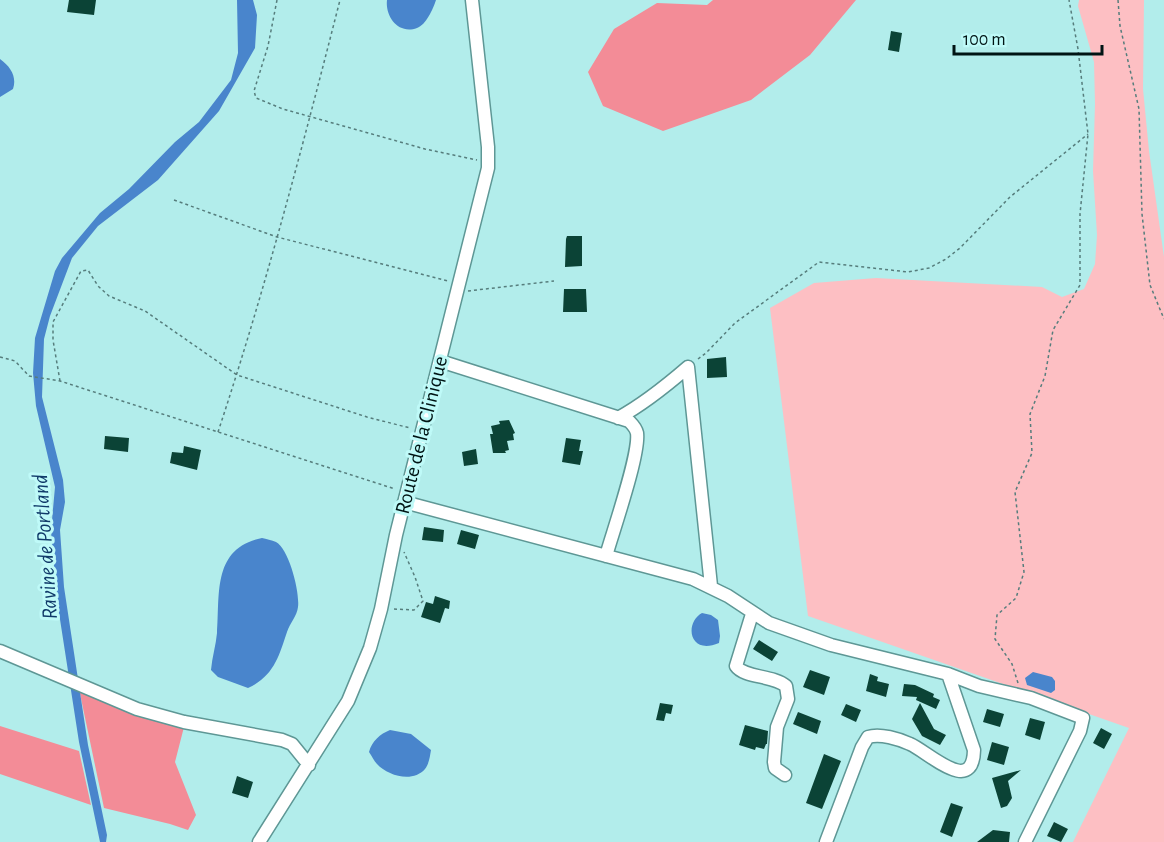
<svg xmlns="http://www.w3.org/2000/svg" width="1164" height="842" viewBox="0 0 1164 842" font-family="'Alegreya Sans',sans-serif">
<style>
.green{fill:#fdbfc3}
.forest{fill:#f38c97}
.water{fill:#4985cc}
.building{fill:#0b4336}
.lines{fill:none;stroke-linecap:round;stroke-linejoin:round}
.minor-casing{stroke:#5e9795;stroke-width:15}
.path{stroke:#567d7c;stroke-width:1.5;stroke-dasharray:3 3;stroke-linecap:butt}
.minor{stroke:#fff;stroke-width:12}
.labels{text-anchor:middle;stroke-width:6;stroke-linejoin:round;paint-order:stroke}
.street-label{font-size:21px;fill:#001414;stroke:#bffaf8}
.water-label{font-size:22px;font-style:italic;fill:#103a69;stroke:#bffaf8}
</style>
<rect width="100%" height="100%" fill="#b2edeb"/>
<path class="green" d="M1079,0h65l-1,89 6,62 15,106v585h-91l56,-114 -321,-112 -38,-308 44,-25 62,-5 166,9 20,10 22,-8 11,-25 2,-29 -4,-64 2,-67 -1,-42 -16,-56z"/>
<path class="forest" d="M713,0h143l-46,55 -59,45 -88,31 -60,-25 -15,-34 26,-43 43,-26 50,2z
M79,689l105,38 -9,35 21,53 -8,15 -18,-6 -66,-16z
M0,726l79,25 12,54 -91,-31z"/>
<path class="water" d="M237,0h16l4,15 -2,33 -36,63 -61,69 -60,46 -26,32 -22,58 -6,23 -2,58 21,83 2,22 -5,28 4,57 24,158 19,90 -1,7h-6l-21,-100 -22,-142 -6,-69 4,-44 -19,-81 -3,-33 2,-35 20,-67 7,-13 38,-45 29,-24 46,-47 24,-20 32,-42 7,-27z
M387,0h49c-3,9 -10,25 -19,28 -19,7 -32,-12 -30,-28z
M0,59c11,8 17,18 13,30l-13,8z
M262,538c4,1 10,2 14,4 13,7 24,50 22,65 -1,9 -8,16 -11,25 -8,24 -13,44 -39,56l-30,-11 -7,-7c1,-13 5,-25 6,-37 3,-39 -5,-85 45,-95z
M702,613l9,2 7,5 2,16 -1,7c-30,13 -35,-20 -17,-30z
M1033,672l19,5 3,4v9l-4,3 -24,-8 -2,-7z
M390,730l21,4 20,16c-1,6 -2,14 -6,19 -12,14 -37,7 -48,-5 -3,-3 -5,-8 -8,-12 3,-11 11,-18 21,-22z"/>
<path class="building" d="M69,0h27l-2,15 -27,-3z
M891,31l11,2 -3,19 -11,-2z
M567,236h15v30l-17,1 1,-28z
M564,289h22l1,23h-24z
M726,357l1,20 -20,1v-19z
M509,420l6,13 -2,1 1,6 -7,1 2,9 -4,1 1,2h-13l-3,-19h3l-2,-8 9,-2 -1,-3z
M105,436l24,2 -1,14 -24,-3z
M566,438l15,2 -2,11h4l-3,14 -18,-3z
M184,446l17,4 -4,20 -27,-7 2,-11 11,1z
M476,449l2,15 -14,2 -2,-14z
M424,527l20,3 -1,12 -21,-2z
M461,530l18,5 -4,14 -18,-5z
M435,596l15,5 -1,8 -4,-1 -5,15 -19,-6 5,-15 7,2z
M759,640l19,12 -6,9 -19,-12z
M810,670l20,7 -6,18 -21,-8z
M870,674l8,3 -1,4 12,3 -3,13 -20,-6z
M904,684l11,1 19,9 -1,3 7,3 -4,9 -20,-9 1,-3 -15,-1z
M660,703l13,2 -2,9 -5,-1 -2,8 -8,-1z
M920,703l14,26 12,6 -6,10 -18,-9 -10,-17z
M846,704l15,6 -5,12 -15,-7z
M987,709l17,5 -4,13 -17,-5z
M798,712l23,9 -4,13 -24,-10z
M1030,718l15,4 -5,18 -15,-5z
M745,725l23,6 -1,13h-1l-2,5 -8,-2 -1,3 -16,-5z
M1101,728l11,6 -8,15 -11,-6z
M992,742l17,5 -5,18 -17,-5z
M824,754l17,7 -19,48 -16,-6z
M1021,770l-13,11 4,17 -5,8 -6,2 -9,-30z
M237,776l16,6 -5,16 -16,-5z
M951,803l12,4 -11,30 -12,-5z
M1054,822l14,7 -7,13 -14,-6z
M993,830l17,2 -1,10h-32z"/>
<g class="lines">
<g class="minor-casing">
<path id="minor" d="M440,361l189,60c3,3 7,7 8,12 3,21 -24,98 -31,123
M688,367l23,219
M618,418c26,-14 48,-32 70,-51
M404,502l289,77 35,17 41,27 62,22 117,29 31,12 52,12 52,20 -3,13 -55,111
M752,614l-16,52c8,12 37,9 50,20l2,13 -11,28 -3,35 1,6 10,7
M0,651l137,58 47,13 98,18 10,4 17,21
M259,842l89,-141 22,-53 11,-39 15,-74 92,-367v-21l-16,-147
M826,842l36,-95 6,-10c12,-4 31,2 42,7 17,7 63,53 64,6l-26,-76"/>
</g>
<path class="path" d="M277,0l-9,46 -14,45 2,7 27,11 142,40 52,11
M1118,0l2,26 19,83 3,105 8,71 14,34
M174,200l103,37 171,44
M468,291l86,-10
M0,357l15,4 14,15 31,5 335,108
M698,359l8,-6 29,-30 84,-61 89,10 21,-4 17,-9 14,-11 50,-51 78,-63
M60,381l-7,-41v-18l28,-51 7,-1 10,16 11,10 36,15 92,64 130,42 43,11
M218,432c47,-142 85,-287 122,-432
M394,609l20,1 9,-9 -8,-24 -11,-25
M1018,683l-6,-19 -17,-25 2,-24 19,-17 8,-26 -9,-80 17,-39 -2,-39 15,-38 8,-46 27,-45v-71l8,-80 -10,-85 -9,-49"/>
<use href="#minor" class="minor"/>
</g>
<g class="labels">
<g class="street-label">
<text transform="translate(421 435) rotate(-76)" y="7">Route de la Clinique</text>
</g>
<g class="water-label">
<text transform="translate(44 547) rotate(-94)" y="8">Ravine de Portland</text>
</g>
</g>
<path d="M954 45v9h148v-9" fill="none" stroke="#001414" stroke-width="3"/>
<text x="963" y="45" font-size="18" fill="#001414" stroke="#bffaf8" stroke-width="4.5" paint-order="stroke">100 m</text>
</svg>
